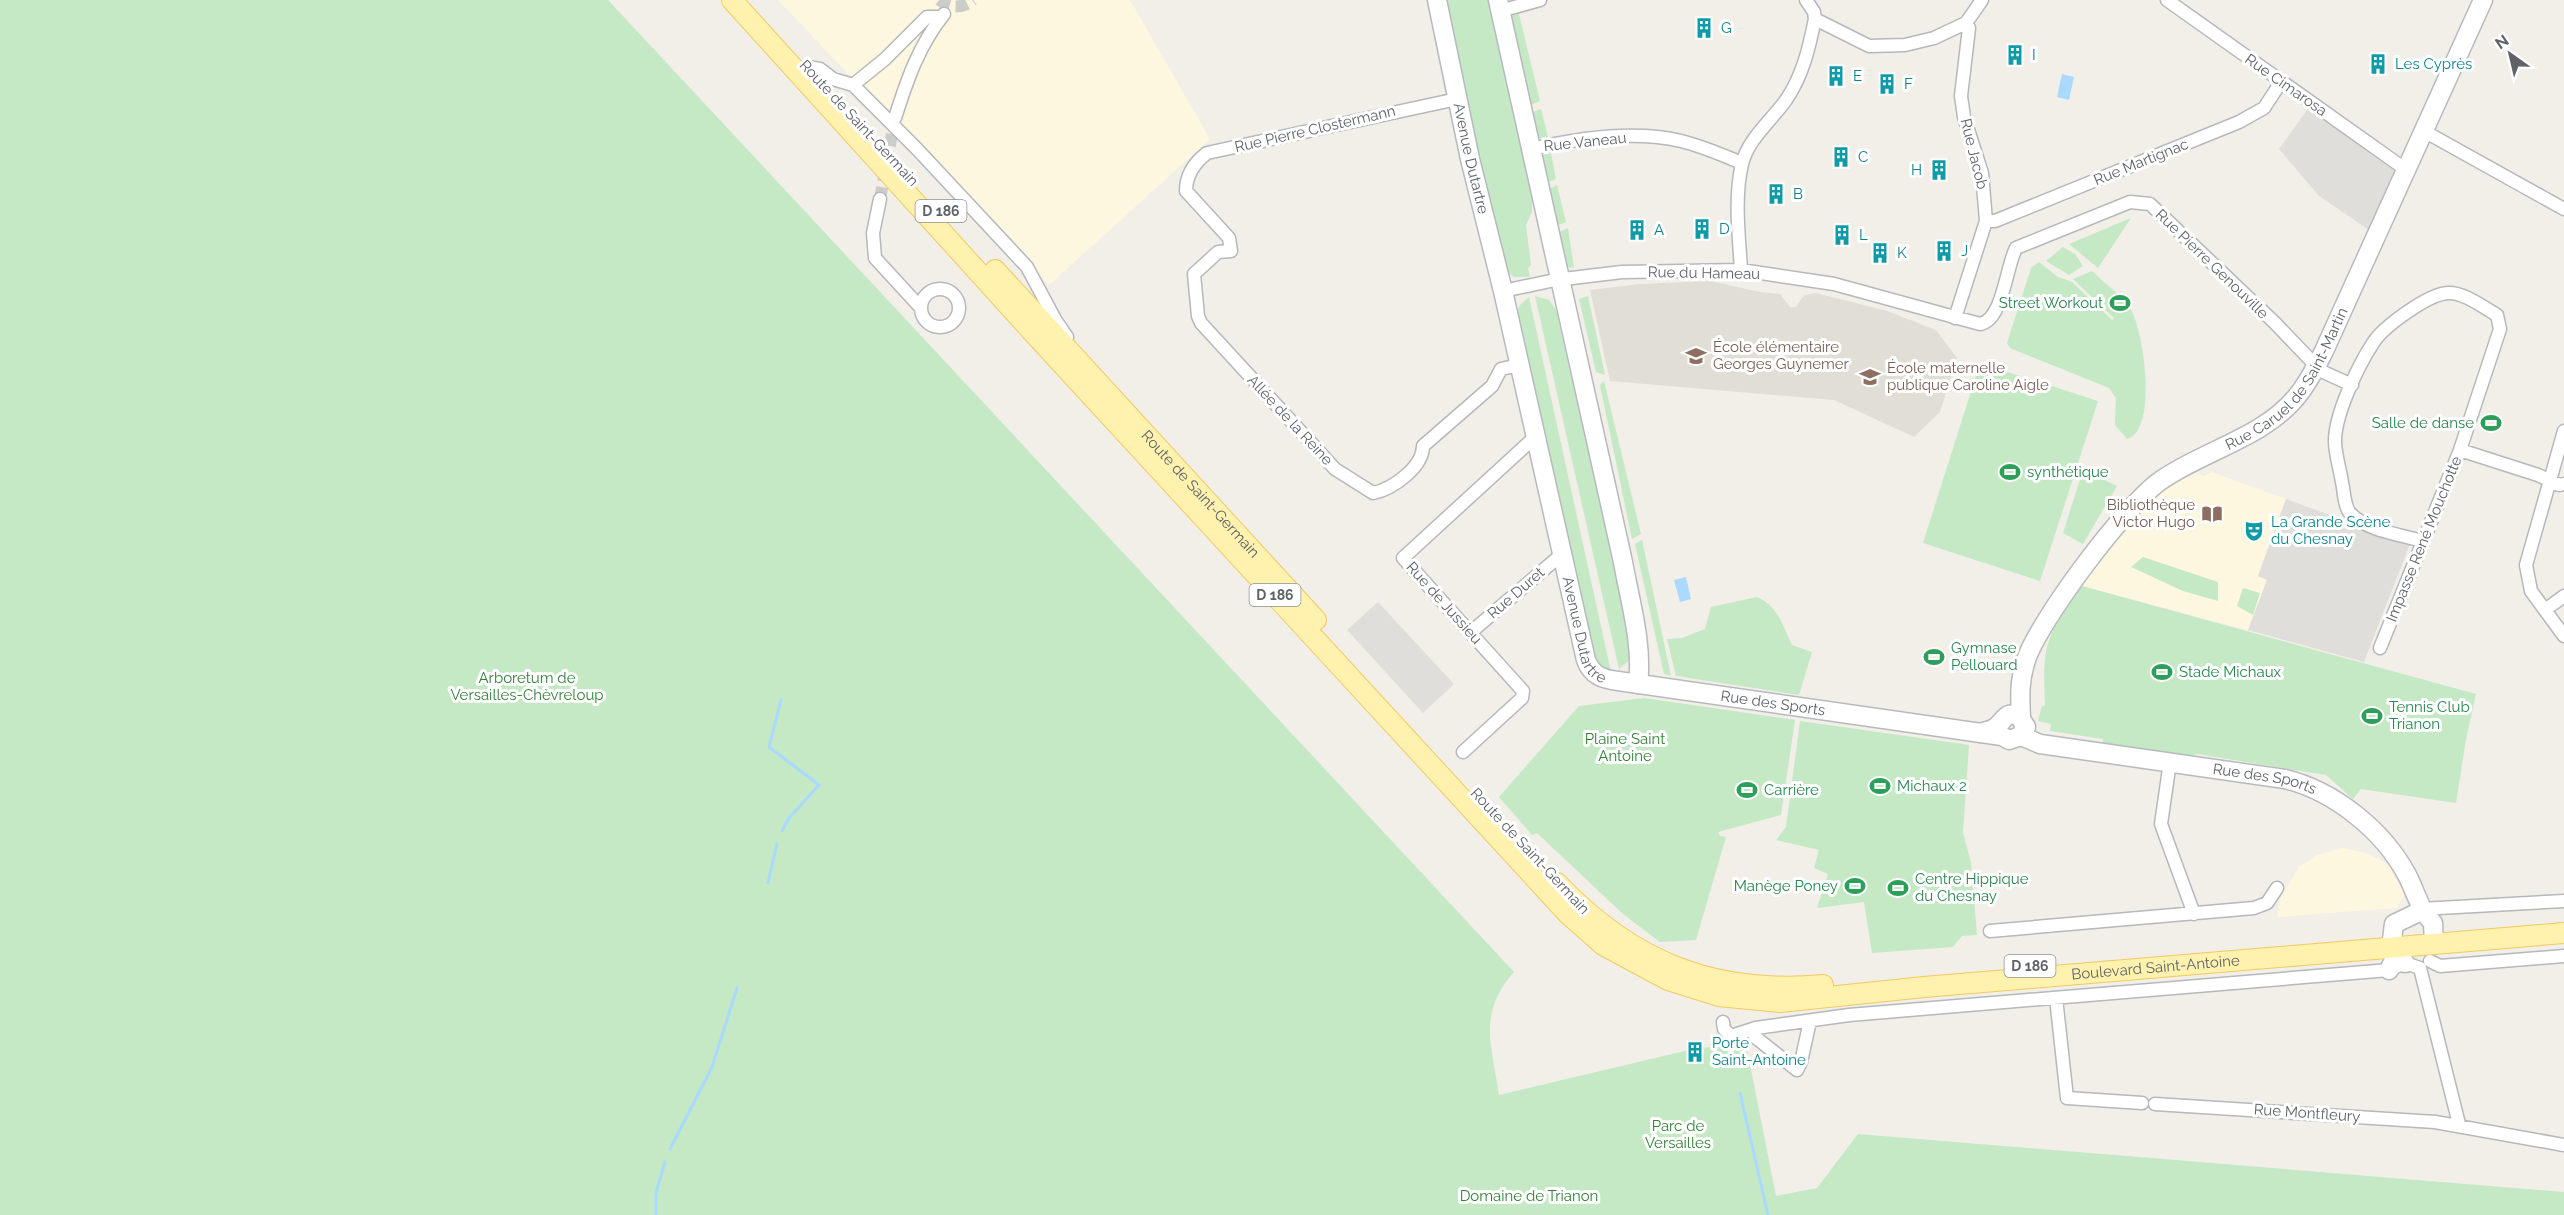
<svg xmlns="http://www.w3.org/2000/svg" width="2564" height="1215" viewBox="0 0 2564 1215" font-family="Raleway,sans-serif">
<style>
.commercial{fill:#fef7e0}
.industrial{fill:#e0deda}
.education{fill:#e1ded6}
.green{fill:#c5e8c5}
.water{fill:#aadaff}
.lines{fill:none;stroke-linecap:round;stroke-linejoin:round}
.stream{stroke:#aadaff;stroke-width:3}
.street-tunnel{stroke:#ccccc8;stroke-width:12;stroke-dasharray:12 6;stroke-linecap:butt}
.street-casing{stroke:#b5b8bc;stroke-width:15}
.secondary-casing{stroke:#b6babf;stroke-width:21}
.primary-casing{stroke:#f2c960;stroke-width:22}
.street{stroke:#fff;stroke-width:12}
.secondary{stroke:#fff;stroke-width:18}
.primary{stroke:#fff2af;stroke-width:20}
.labels{text-anchor:middle;stroke-width:6;stroke-linejoin:round;paint-order:stroke}
.shield{fill:#fff;stroke:#8f9295;stroke-width:1.5}
.shield-label{font-size:14px;font-weight:bold;fill:#5f6368}
.culture-label{font-size:15px;fill:#0d838f;stroke:#fff;text-anchor:start}
.street-label{font-size:15px;fill:#5f6368;stroke:#fff}
.leisure-label{font-size:15px;fill:#27864d;stroke:#fff;text-anchor:start}
.education-label{font-size:15px;fill:#785e54;stroke:#fff;text-anchor:start}
.park-label{font-size:15px;fill:#348238;stroke:#fff}
</style>
<rect width="100%" height="100%" fill="#f1efe8"/>
<path class="commercial" d="M778,0h352l80,139 -161,146z
M2193,472l11,4 7,-4 75,27 -28,77 9,4 -19,50 -166,-44 51,-73 46,-37z
M2342,848l24,5 21,11 18,30 -8,14 -120,9 4,-20 18,-30 18,-12z"/>
<path class="industrial" d="M2310,106l85,63 -26,61 -50,-34 -40,-47z
M2286,499l124,45 -46,118 -116,-32 19,-50 -9,-4z
M1378,602l76,82 -31,29 -76,-83z"/>
<path class="education" d="M1711,281l49,11 20,2 10,13h6l8,-12 12,-2 71,18 49,19 21,28 -17,54 -26,25 -80,-37 -224,-19 -20,-91 50,-6z"/>
<path class="green" d="M0,0h608l906,972c-37,41 -22,74 -15,123l186,-44 19,-4 1,4v-3l40,-9 31,157 41,-8 41,-54 706,58v23h-2564z
M1443,0h46l43,198v14l-6,13 5,40 -3,3 2,9h-16l-13,-10z
M1518,10l22,91 -14,6 -20,-94z
M1541,109l7,28 -15,2 -5,-25z
M1551,153l5,26 -12,5 -7,-28z
M1557,185l9,37 -13,5 -9,-35z
M2131,218l-33,50 -29,-24z
M1568,228l6,40 -8,-1 -12,-33z
M2063,247l12,7 8,12 -14,9 -23,-14z
M2039,262l19,15 14,5 40,38 2,-2 -41,-39 19,-8c12,12 31,25 39,39 13,22 27,120 -4,129l-12,-14 1,-27 -7,-10 -99,-40 -3,-5 24,-75z
M1535,296l14,4 7,10 76,336 -1,13 -12,10z
M1588,296l17,79 -9,-3 -17,-73z
M1529,297l82,375 -16,-9 -79,-349 4,-9z
M1980,363l118,38 -58,180 -117,-38z
M1604,381l37,153 -9,5 -32,-154z
M2083,470l34,16 -34,58 -20,-11z
M1642,540l29,136 -7,-2 -29,-130z
M2143,557l75,25v19l-35,-10 -52,-24z
M2082,586l394,108 -10,45 -10,64 -95,-14 -8,10 -27,-24 -129,-21 -6,2 -88,-13v-4l-53,-8 1,-7 -13,-3 4,-15h3c-3,-64 1,-69 37,-120z
M2243,588l17,5 -7,22 -16,-9z
M1757,597c22,10 25,28 35,48l20,7 -13,43 -123,-19 -9,-37 15,-1 23,-9 6,-22z
M1644,698l151,22 -14,95 -63,17 2,4 6,1 -30,103 -36,2 -37,-28 -86,-81 -5,2 -33,-38 80,-91z
M1800,721l169,24 -6,87 8,31 6,72 -15,1 -9,11 -81,6 -8,-51 -47,6 11,-34 -14,-6 5,-18 -43,-10 10,-13z"/>
<path class="water" d="M2062,74l12,3 -5,23 -12,-3z
M1686,577l5,22 -11,3 -6,-22z"/>
<g class="lines">
<path class="stream" d="M781,700l-12,47 50,38 -30,33 -7,13
M768,883l9,-39
M1740,1093l28,122
M670,1149l42,-82 25,-79
M656,1215v-22l9,-31"/>
<path class="street-tunnel" d="M939,0c11,8 23,9 34,0
M880,199l15,-81"/>
<g class="street-casing">
<path id="street" d="M1806,0l8,12 1,7 54,27 36,-1 29,-7 32,-15 16,-23
M2167,0l238,169
M1500,11l40,-11
M808,67l12,2 13,10 20,6 64,64 110,118 29,54 11,16
M853,85l32,-26 42,-42h15
M1457,99l-250,54c-13,10 -21,22 -21,38l43,47 2,13 -13,1 -24,22 4,42 3,7 134,146 38,24c20,-4 50,-26 50,-47l69,-60 9,-17 18,-4
M895,118c12,-38 24,-73 49,-104
M2422,130l142,79
M1532,149c47,-11 102,-19 149,-8 21,5 41,14 61,22
M880,199l-7,34 2,25 45,49
M1986,221h9l244,-99 25,-14 17,-26
M1741,270c-2,-34 -7,-72 1,-106 6,-25 29,-43 44,-64 17,-25 23,-52 29,-81
M921 308a19 19 0 1 1 38 0a19 19 0 1 1-38 0Z
M1503,291l52,-11 67,-8 119,-2 93,14 146,40c23,-4 26,-57 36,-76l114,-46 20,2 125,119 46,48 31,14
M1955,318l31,-97 -4,-48 -18,-56 -3,-21 8,-68 -3,-5
M2564,431l-38,134 5,26 33,45
M2460,450l78,25 21,10 5,-1
M2545,610l19,-14
M1470,633l92,-79
M2380,648l80,-198 40,-121 -3,-14c-13,-7 -33,-23 -49,-22 -20,1 -65,34 -75,50 -15,23 -38,71 -38,98 0,13 5,28 7,41 2,9 2,24 8,31 17,18 49,21 72,28
M1463,752l59,-54 1,-7 -120,-133 132,-121
M2170,762l-9,62 33,90
M2421,909l143,-8
M1990,931l264,-23 13,-5 10,-15
M2430,961l10,5 124,-10
M2420,968l39,156
M2056,998l11,100 75,5
M1723,1022l1,7 7,7 25,-8 93,-13 540,-45 16,-7 15,5
M1756,1028l-1,9 42,33 4,-8 9,-41
M2155,1104l280,18 129,23"/>
</g>
<g class="secondary-casing">
<g id="secondary">
<path id="s1" d="M1437,0l33,159 33,132 83,369c6,16 17,19 32,21l384,55 7,4 12,-4 4,-10"/>
<path d="M1498,0l125,562c7,40 20,82 15,122"/>
<path id="s2" d="M2021,718c-1,-22 -2,-36 5,-58 14,-41 99,-154 134,-179 45,-32 107,-43 141,-90 9,-12 16,-26 23,-40l159,-351"/>
<path d="M1981,733c5,-2 12,-3 16,-7 8,-6 8,-15 22,-10l7,11"/>
<path id="s3" d="M2021,736l19,8 245,35c49,12 98,51 122,96 9,17 12,34 26,48l1,21"/>
<path d="M2405,963l-14,-16 3,-23 27,-13"/>
<path d="M2389,970l8,-16"/>
</g>
</g>
<g class="primary-casing">
<g id="primary">
<path id="s4" d="M732,0l295,326 541,588 35,31 65,35 51,16 61,6 144,-15 640,-54"/>
<path id="s5" d="M995,270l321,350"/>
<path d="M1557,883c75,79 157,112 266,102"/>
</g>
</g>
<use href="#street" class="street"/>
<use href="#secondary" class="secondary"/>
<use href="#primary" class="primary"/>
</g>
<defs>
<g id="building-bare" transform="scale(1.62)"><path d="M-4-6H4V6H1V3H-1V6H-4ZM-2.5-4.3h1.7v1.8h-1.7ZM.8-4.3h1.7v1.8H.8ZM-2.5-1h1.7V.8h-1.7ZM.8-1h1.7V.8H.8Z" fill="#0f9aa8" stroke="#fff" stroke-width="2.5" paint-order="stroke"/></g>
<g id="stadium-bare" transform="scale(1.62)"><path d="M0-5a6.5 5 0 1 0 0 10a6.5 5 0 1 0 0-10ZM-3.5-1.8h7v3.6h-7Z" fill="#2e9e5b" stroke="#fff" stroke-width="2.5" paint-order="stroke"/></g>
<g id="school-bare" transform="scale(1.62)"><path d="M0-5L7-2L0 1L-7-2ZM-4 1L0 2.5L4 1V4Q0 6-4 4Z" fill="#8d6e63" stroke="#fff" stroke-width="2.5" paint-order="stroke"/></g>
<g id="library-bare" transform="scale(1.62)"><path d="M-6-4Q-3-5.5-.7-3.5V5Q-3 3-6 4ZM6-4Q3-5.5 .7-3.5V5Q3 3 6 4Z" fill="#8d6e63" stroke="#fff" stroke-width="2.5" paint-order="stroke"/></g>
<g id="theatre-bare" transform="scale(1.62)"><path d="M-5-5.5Q0-4 5-5.5V0Q5 5 0 6Q-5 5-5 0ZM-3.3-2.5H-1v1.5H-3.3ZM1-2.5H3.3v1.5H1ZM-2.8 1Q0 5.5 2.8 1Z" fill="#0f9aa8" stroke="#fff" stroke-width="2.5" paint-order="stroke"/></g>
</defs>
<g fill-rule="evenodd">
<use href="#building-bare" x="1704" y="28"/>
<use href="#building-bare" x="2015" y="55"/>
<use href="#building-bare" x="2378" y="64"/>
<use href="#building-bare" x="1836" y="76"/>
<use href="#building-bare" x="1887" y="84"/>
<use href="#building-bare" x="1841" y="157"/>
<use href="#building-bare" x="1939" y="170"/>
<use href="#building-bare" x="1776" y="194"/>
<use href="#building-bare" x="1702" y="229"/>
<use href="#building-bare" x="1637" y="230"/>
<use href="#building-bare" x="1842" y="235"/>
<use href="#building-bare" x="1944" y="251"/>
<use href="#building-bare" x="1880" y="253"/>
<use href="#stadium-bare" x="2120" y="303"/>
<use href="#school-bare" x="1696" y="356"/>
<use href="#school-bare" x="1870" y="377"/>
<use href="#stadium-bare" x="2491" y="423"/>
<use href="#stadium-bare" x="2010" y="472"/>
<use href="#library-bare" x="2212" y="514"/>
<use href="#theatre-bare" x="2254" y="531"/>
<use href="#stadium-bare" x="1934" y="657"/>
<use href="#stadium-bare" x="2162" y="672"/>
<use href="#stadium-bare" x="2372" y="716"/>
<use href="#stadium-bare" x="1880" y="786"/>
<use href="#stadium-bare" x="1747" y="790"/>
<use href="#stadium-bare" x="1855" y="886"/>
<use href="#stadium-bare" x="1898" y="888"/>
<use href="#building-bare" x="1695" y="1052"/>
</g>
<g class="labels">
<g class="shield">
<rect x="915.5" y="200" width="51" height="22" rx="4.5"/>
<rect x="1249.5" y="584" width="51" height="22" rx="4.5"/>
<rect x="2004.5" y="955" width="51" height="22" rx="4.5"/>
</g>
<g class="shield-label">
<text x="941" y="216">D 186</text>
<text x="1275" y="600">D 186</text>
<text x="2030" y="971">D 186</text>
</g>
<g class="culture-label">
<text x="1721" y="33">G</text>
<text x="2032" y="60">I</text>
<text x="2395" y="69">Les Cyprès</text>
<text x="1853" y="81">E</text>
<text x="1904" y="89">F</text>
<text x="1858" y="162">C</text>
<text x="1922" y="175" text-anchor="end">H</text>
<text x="1793" y="199">B</text>
<text x="1719" y="234">D</text>
<text x="1654" y="235">A</text>
<text x="1859" y="240">L</text>
<text x="1961" y="256">J</text>
<text x="1897" y="258">K</text>
<text x="2271" y="527">La Grande Scène<tspan x="2271" dy="17">du Chesnay</tspan></text>
<text x="1712" y="1048">Porte<tspan x="1712" dy="17">Saint-Antoine</tspan></text>
</g>
<g class="street-label">
<text transform="translate(2286 85) rotate(35)" y="5">Rue Cimarosa</text>
<text transform="translate(859 123) rotate(47)" y="5">Route de Saint-Germain</text>
<text transform="translate(1315 129) rotate(-13)" y="5">Rue Pierre Clostermann</text>
<text transform="translate(1585 142) rotate(-6)" y="5">Rue Vaneau</text>
<text transform="translate(1974 154) rotate(76)" y="5">Rue Jacob</text>
<text dy="5" stroke="none"><textPath href="#s1" startOffset="162">Avenue Dutartre</textPath></text>
<text transform="translate(2141 162) rotate(-22)" y="5">Rue Martignac</text>
<text transform="translate(2212 264) rotate(44)" y="5">Rue Pierre Genouville</text>
<text transform="translate(1704 273) rotate(1)" y="5">Rue du Hameau</text>
<text dy="5" stroke="none"><textPath href="#s2" startOffset="452">Rue Caruel de Saint-Martin</textPath></text>
<text transform="translate(1290 420) rotate(47)" y="5">Allée de la Reine</text>
<text dy="5" stroke="none"><textPath href="#s5" startOffset="304">Route de Saint-Germain</textPath></text>
<text transform="translate(2424 539) rotate(-68)" y="5">Impasse René Mouchotte</text>
<text transform="translate(1516 593) rotate(-41)" y="5">Rue Duret</text>
<text transform="translate(1444 603) rotate(48)" y="5">Rue de Jussieu</text>
<text dy="5" stroke="none"><textPath href="#s1" startOffset="648">Avenue Dutartre</textPath></text>
<text dy="5" stroke="none"><textPath href="#s1" startOffset="874">Rue des Sports</textPath></text>
<text dy="5" stroke="none"><textPath href="#s3" startOffset="248">Rue des Sports</textPath></text>
<text transform="translate(1530 851) rotate(47)" y="5">Route de Saint-Germain</text>
<text dy="5" stroke="none"><textPath href="#s4" startOffset="1851">Boulevard Saint-Antoine</textPath></text>
<text transform="translate(2307 1113) rotate(4)" y="5">Rue Montfleury</text>
</g>
<g class="leisure-label">
<text x="2103" y="308" text-anchor="end">Street Workout</text>
<text x="2474" y="428" text-anchor="end">Salle de danse</text>
<text x="2027" y="477">synthétique</text>
<text x="1951" y="653">Gymnase<tspan x="1951" dy="17">Pellouard</tspan></text>
<text x="2179" y="677">Stade Michaux</text>
<text x="2389" y="712">Tennis Club<tspan x="2389" dy="17">Trianon</tspan></text>
<text x="1897" y="791">Michaux 2</text>
<text x="1764" y="795">Carrière</text>
<text x="1915" y="884">Centre Hippique<tspan x="1915" dy="17">du Chesnay</tspan></text>
<text x="1838" y="891" text-anchor="end">Manège Poney</text>
</g>
<g class="education-label">
<text x="1713" y="352">École élémentaire<tspan x="1713" dy="17">Georges Guynemer</tspan></text>
<text x="1887" y="373">École maternelle<tspan x="1887" dy="17">publique Caroline Aigle</tspan></text>
<text x="2195" y="510" text-anchor="end">Bibliothèque<tspan x="2195" dy="17">Victor Hugo</tspan></text>
</g>
<g class="park-label">
<text x="527" y="683">Arboretum de<tspan x="527" dy="17">Versailles-Chèvreloup</tspan></text>
<text x="1625" y="744">Plaine Saint<tspan x="1625" dy="17">Antoine</tspan></text>
<text x="1678" y="1131">Parc de<tspan x="1678" dy="17">Versailles</tspan></text>
<text x="1529" y="1201">Domaine de Trianon</text>
</g>
</g>
<g transform="translate(2510 54) rotate(326)" stroke="#ffffff" stroke-width="4.5" paint-order="stroke">
<path d="M0-4.5L10 22L0 15L-10 22Z" fill="#5f6368"/>
<text y="-9" font-size="16" font-weight="bold" text-anchor="middle" fill="#5f6368">N</text>
</g>
</svg>
